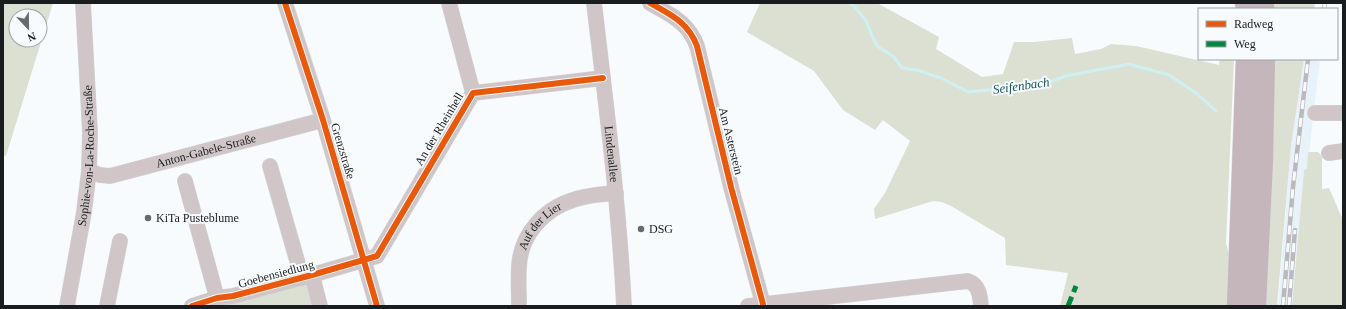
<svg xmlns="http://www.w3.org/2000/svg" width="1346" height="309" viewBox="0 0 1346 309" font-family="Georgia,serif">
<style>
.built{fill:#e8f2fa}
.green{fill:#dbe0d2;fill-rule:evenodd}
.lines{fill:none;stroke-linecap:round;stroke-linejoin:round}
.stream{stroke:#cff0f2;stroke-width:3}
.minor-casing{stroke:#d5d7d9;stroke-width:16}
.highway-casing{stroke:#d5d7d9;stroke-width:23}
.minor{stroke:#d0c5c7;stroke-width:15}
.highway{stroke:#c4b6bb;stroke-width:22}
.rail-casing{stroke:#bcb9bc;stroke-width:4.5}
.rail{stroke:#f7fbfe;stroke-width:3;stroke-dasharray:9;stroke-linecap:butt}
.quiet{stroke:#00873e;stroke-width:5;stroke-dasharray:10 5;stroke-linecap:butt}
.cycleway-casing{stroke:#f7fbfe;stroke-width:8}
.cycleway{stroke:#e8590c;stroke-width:6}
.poi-dot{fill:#686b6d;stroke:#f7fbfe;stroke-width:1.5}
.labels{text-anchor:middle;stroke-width:4;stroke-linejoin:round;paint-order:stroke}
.street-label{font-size:12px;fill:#1a1d20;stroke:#f7fbfe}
.poi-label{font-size:12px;fill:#1a1d20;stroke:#f7fbfe;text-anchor:start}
.water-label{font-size:13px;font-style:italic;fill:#19565a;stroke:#f7fbfe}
</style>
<rect width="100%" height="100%" fill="#f8fbfd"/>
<path class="built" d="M1304,59h16l-13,111h-3l-12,136h-14l13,-160z"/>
<path class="green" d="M3,3h50l-47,153 -3,-1zM16,16h24v24h-24z
M760,3h117l62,34 -3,12 46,28 21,-3 11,-32h20l38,-4 3,16 26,-5 10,-5 25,2 83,19 1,-6h14l-8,184 4,16 -1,47h-169l8,-33 -62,-8 -1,-27 -54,-32 -9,-4 -9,-1 -58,18 -1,-10 11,-16 25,-52 -27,-21 -8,10 -32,-20 -29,-39 -67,-39z
M1271,3h44l-1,6h-42z
M1273,59h31l-13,87 -14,160h-13z
M1308,152h10l4,4v33l7,-1 14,32v86h-51l12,-136 3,-1z
M308,281l7,25h-105z"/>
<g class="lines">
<path class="stream" d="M849,3l5,3 13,16 4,12 6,12 17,11 8,11 15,2 24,8 27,14 50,-5 18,-6h16l14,-5 63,-12 40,11 27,18 20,18"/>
<g class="minor-casing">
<g id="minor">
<path d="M285,3l38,117 54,186"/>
<path d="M449,3l24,90"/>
<path id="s1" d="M594,3c12,101 25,202 30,303"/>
<path d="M650,3c21,12 38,19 47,43l34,141 32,117"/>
<path d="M1315,113h28"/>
<path d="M1329,153l14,-2"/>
<path d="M270,166l32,112"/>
<path id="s2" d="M89,171l11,4 10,1 213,-56"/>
<path d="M185,181l32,117"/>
<path d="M312,275l8,31"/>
<path id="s3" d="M67,306l17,-94 5,-41 1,-39 -7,-129"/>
<path d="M107,306l13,-65"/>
<path d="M192,306l25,-8 16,-2 79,-21 65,-19 96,-163 130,-15"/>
<path id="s4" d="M519,306c0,-13 -1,-27 0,-40 2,-32 25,-57 54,-66 14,-5 29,-6 43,-7"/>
<path d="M748,306l220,-25c11,4 12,14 13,25"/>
</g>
</g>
<g class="highway-casing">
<path id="highway" d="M1246,3l1,6
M1263,3v6
M1238,306l9,-247
M1255,306l7,-146 2,-101"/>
</g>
<use href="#minor" class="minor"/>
<use href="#highway" class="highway"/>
<g class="rail-casing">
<path id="rail" d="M1324,9l1,-6
M1283,306l10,-119 15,-128
M1289,306l6,-76"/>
</g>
<use href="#rail" class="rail"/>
<path class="quiet" d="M1068,306l8,-20"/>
<g class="cycleway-casing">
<path id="cycleway" d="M285,3l38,117 54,186
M650,3c21,12 38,19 47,43l34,141 32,117
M192,306l25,-8 16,-2 79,-21 65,-19 96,-163 130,-15"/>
</g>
<use href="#cycleway" class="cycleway"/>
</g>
<g class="poi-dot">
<circle cx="148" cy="218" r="4"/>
<circle cx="641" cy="229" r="4"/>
</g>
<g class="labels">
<g class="street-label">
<text transform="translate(439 129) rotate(-59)" y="4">An der Rheinhell</text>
<text transform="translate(731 141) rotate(76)" y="4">Am Asterstein</text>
<text dy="4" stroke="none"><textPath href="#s2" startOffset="121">Anton-Gabele-Straße</textPath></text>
<text transform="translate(343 151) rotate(73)" y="4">Grenzstraße</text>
<text dy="4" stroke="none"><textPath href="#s1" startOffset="152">Lindenallee</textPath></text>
<text dy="4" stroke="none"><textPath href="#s3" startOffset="152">Sophie-von-La-Roche-Straße</textPath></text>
<text dy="4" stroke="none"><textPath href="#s4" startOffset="87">Auf der Lier</textPath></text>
<text transform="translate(276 274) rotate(-15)" y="4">Goebensiedlung</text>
</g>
<g class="poi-label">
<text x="156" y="222">KiTa Pusteblume</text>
<text x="649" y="233">DSG</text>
</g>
<g class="water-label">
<text transform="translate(1021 85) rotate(-8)" y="5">Seifenbach</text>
</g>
</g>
<rect width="1346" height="309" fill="none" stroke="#1a1d20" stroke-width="8"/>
<rect x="1198" y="8" width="140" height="52" fill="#f7fbfe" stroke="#9fa2a5"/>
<rect x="1206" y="21" width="20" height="6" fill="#e8590c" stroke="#9fa2a5"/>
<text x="1234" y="28" font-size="12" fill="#1a1d20">Radweg</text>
<rect x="1206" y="41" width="20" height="6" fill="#00873e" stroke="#9fa2a5"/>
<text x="1234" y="48" font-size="12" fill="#1a1d20">Weg</text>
<g transform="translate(28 28) rotate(158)"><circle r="19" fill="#f7fbfe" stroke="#9fa2a5"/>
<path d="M0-3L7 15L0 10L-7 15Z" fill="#686b6d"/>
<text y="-6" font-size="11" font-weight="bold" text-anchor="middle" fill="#1a1d20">N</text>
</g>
</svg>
